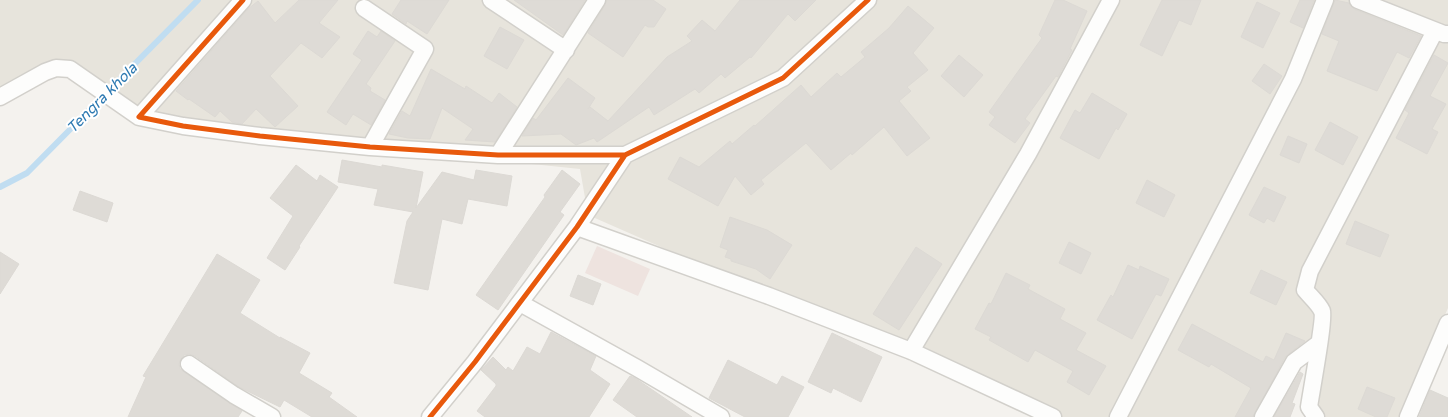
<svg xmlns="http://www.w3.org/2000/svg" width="1448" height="417" viewBox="0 0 1448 417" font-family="'Varela Round',sans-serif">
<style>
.residential{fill:#e7e4dc}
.medical{fill:#eee3df}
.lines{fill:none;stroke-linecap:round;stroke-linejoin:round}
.stream{stroke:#c0ddf1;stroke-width:6}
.building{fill:#dedbd6;stroke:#dcd9d4}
.minor-casing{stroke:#d2d0cb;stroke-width:19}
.minor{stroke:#fdfdfc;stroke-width:16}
.cycleway-casing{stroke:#fff;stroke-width:8}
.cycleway{stroke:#e8590c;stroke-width:5}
.labels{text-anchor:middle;stroke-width:4;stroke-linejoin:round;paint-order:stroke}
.water-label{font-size:15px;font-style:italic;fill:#2e7ab2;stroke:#fff}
</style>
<rect width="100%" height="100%" fill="#f4f2ee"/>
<path class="residential" d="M0,0h1448v308l-46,109h-78l-21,-10 6,-48 -20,2 -30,56h-210l-461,-202 -8,-46 -448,-47 -65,-53 -67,36z"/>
<path class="medical" d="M597,246l53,23 -12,27 -53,-23z"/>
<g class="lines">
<path class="stream" d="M0,187l27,-14 171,-173"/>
</g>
<path class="building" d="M299,0h39l-19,23 21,14 -18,21 -21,-15 -31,33 28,30 -23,21 -19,-18 -14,15 -10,-2 -12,-11 -5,6 -26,-18 -1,1 -12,-9 72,-82 10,-8 17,22z
M401,0h48l-22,34 -20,-13 -1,3 -14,-10z
M514,0h71l-22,35z
M607,0h46l13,9 -12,18h-6l-3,-2 -22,32 -35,-24 17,-28z
M740,0h76l-21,21 -7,-7 -37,44 -1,-1 -25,21 -4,-4 -22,19 -4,-4 -41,26 -5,-8 -52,35 -3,-4 -18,7 -15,-11 -39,2 11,-18 3,2 32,-42 27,20 -7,11 2,-2 18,14 59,-64 25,-16 -5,-5 15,-16 13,11z
M1055,0h8l24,11 -17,38 2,1 -14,27 -2,-1 -31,43 5,4 -15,20 -26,-18 6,-8 -6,-5 53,-74 -3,-3z
M1162,0h39l-10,25 -12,-5 -17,36 -22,-11z
M1300,0h14l-11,28 -13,-6z
M1335,0l14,3 5,6 67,27 -12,22 -12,-6 -20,39 -50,-20 12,-30 -17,-7z
M1257,2l23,11 -17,35 -22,-11z
M908,6l26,22 -21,25 15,17 -21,17 4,4 -12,10 31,37 -23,18 -23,-29 -32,28 -1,-2 -20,17 -25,-27 -45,37 3,4 -13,11 -16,-19 -17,30 -50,-27 12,-22 19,10 31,-26 2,3 22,-19 1,1 46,-41 10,12 26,-24 4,4 24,-20 -4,-5 28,-24z
M500,27l24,13 -17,29 -23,-13z
M368,31l9,6 4,-6 14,10 -29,43 5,4 -1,3 15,9 -14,25 -18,-11 -7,11 -19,-13 35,-52 -9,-6z
M959,55l24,20 -19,22 -23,-21z
M1434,55l14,8 -18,33 16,8 -14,25 6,3 -11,22 -31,-16 13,-25 -4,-3z
M1264,64l18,12 -12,18 -18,-13z
M431,69l34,20 1,-3 26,17 7,-10 18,14 -22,35 -30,-2 8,-11 -31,-21 -12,31 -22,-1 -19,-4 13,-23 8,5z
M1092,93l35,21 -9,16 -2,-2 -17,31 -39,-21 15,-28 5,3z
M1330,122l28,15 -15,28 -28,-15z
M1288,136l19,8 -8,19 -19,-8z
M342,160l40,7v-2l41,7 -7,36 26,-36 32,8 2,-10 36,6 -5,30 -39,-7 -6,25 -20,-5 -14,71 -34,-7 13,-62 6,-9 -39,-7 4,-16 -40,-7z
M296,165l21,16 3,-6 18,12 -39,59 1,1 -15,23 -18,-12 26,-42 -23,-18z
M562,170l18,14 -20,28 4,3 -66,95 -22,-15 69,-98 -1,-2z
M1147,180l28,15 -11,22 -28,-14z
M1264,187l22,10 -12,25 -7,-4 -3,5 -15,-8z
M80,191l33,12 -6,19 -34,-12z
M730,217l37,13 25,15 -22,34 -14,-10 -25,-8v-2l-6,-2 3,-7 -8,-3z
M1355,221l34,14 -9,22 -34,-13z
M1069,242l22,11 -10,21 -22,-11z
M916,247l26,17 -43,66 -26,-16z
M0,252l19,12 -19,30z
M217,254l43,26 -20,33 40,25v-1l30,16 -11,20 33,20 -3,4 28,20h-45l-28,-17 -4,7 -41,-20 -44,-31 -6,-2 -5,1 -3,4 -2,5 1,5 62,42 -4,6h-110l18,-40 -3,-1z
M1128,265l11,5 1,-4 29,13 -8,17 -5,-2 -24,45 -35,-19 14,-25 2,2z
M1261,270l26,12 -11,23 -26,-12z
M1006,273l24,12 -2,4 37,20 -5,10 26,14 -10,17 30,16 -17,29 -22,-13 6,-11 -38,-21 -7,12 -39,-22 2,-3 -16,-8 14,-26 2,1z
M578,275l23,9 -8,21 -23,-9z
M1192,324l71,38 3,-6 8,4 12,-27 19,8 -20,16 -32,60h-18l16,-29 -40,-24 -2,3 -31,-17z
M551,332l45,24 -6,14 20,14 -21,33h-104l-8,-6 19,-25v-2l-15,-14 12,-13 13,13 2,-3 5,4 14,-24 13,7z
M832,333l50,24 -21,45 -28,-14 -2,5 -23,-11z
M728,360l49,25 5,-9 22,11 -16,30h-43l-36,-19z
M1300,372l3,2 -11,29 3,1 -5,13h-16z
M630,376l5,2 57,39h-55l-24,-17z
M1367,387l28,11 -8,19h-11l-18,-8z
M1430,390l18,8v19h-29z"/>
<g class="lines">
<g class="minor-casing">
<path id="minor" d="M243,0l-104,117 44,9 77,10 110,11 128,8h127
M491,0l75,50
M1358,0l86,34h4
M364,8l61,41 -55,98
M0,97l45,-25 11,-4 14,1 69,48
M498,155l99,-155
M577,227l192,69 142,55 142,66
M520,303l117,65 84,49
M911,351l117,-197 83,-154
M189,364l45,31 38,22
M430,417l45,-55 102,-135 48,-72 158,-77 85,-78
M1118,417l175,-338 32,-79
M1263,417l31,-55 24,-18
M1316,417l-7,-10c2,-14 16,-89 13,-96 -3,-7 -12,-15 -17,-21l5,-19 125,-240
M1408,417l40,-94"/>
</g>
<use href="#minor" class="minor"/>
<g class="cycleway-casing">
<path id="cycleway" d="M243,0l-104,117 44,9 77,10 110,11 128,8h127
M430,417l45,-55 102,-135 48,-72 158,-77 85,-78"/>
</g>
<use href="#cycleway" class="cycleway"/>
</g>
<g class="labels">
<g class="water-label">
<text transform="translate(102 98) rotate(-45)" y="5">Tengra khola</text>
</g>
</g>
</svg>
